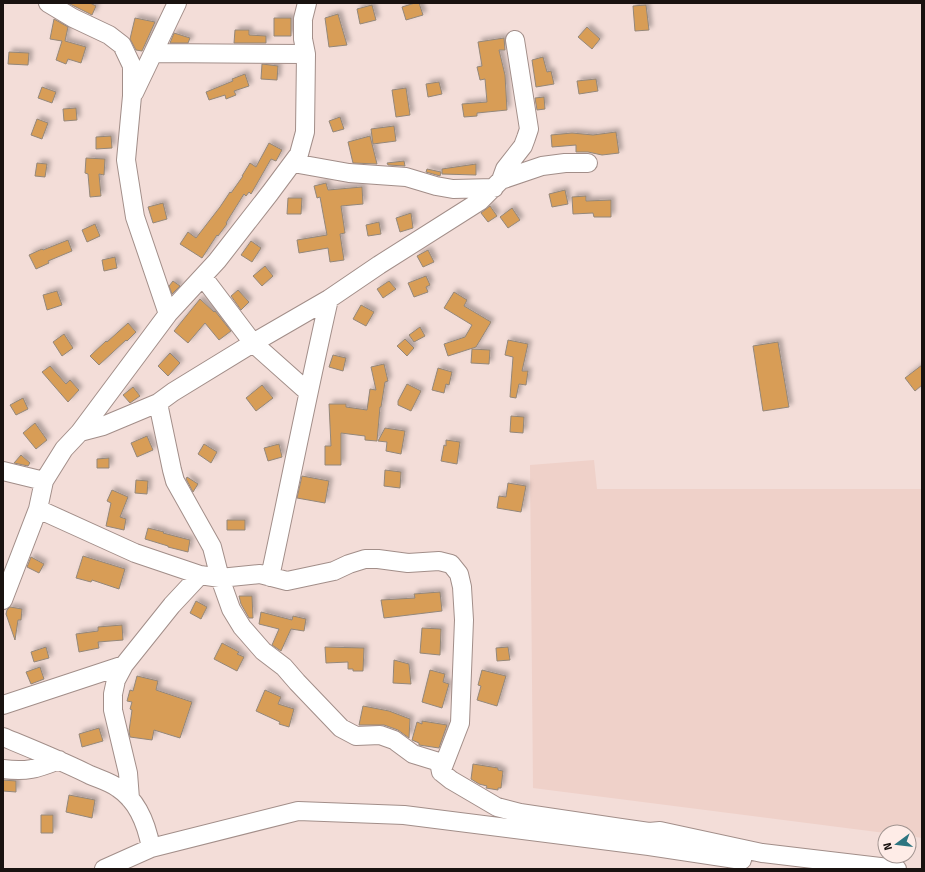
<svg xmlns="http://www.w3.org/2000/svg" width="925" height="872" viewBox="0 0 925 872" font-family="'Fira Sans',sans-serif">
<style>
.built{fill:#efd1c9}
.building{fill:#d89d56;stroke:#94877a;filter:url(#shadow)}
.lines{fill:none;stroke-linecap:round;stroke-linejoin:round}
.minor-casing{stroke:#a28e89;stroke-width:20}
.minor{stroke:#fff;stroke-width:18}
</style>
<defs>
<filter id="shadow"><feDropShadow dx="3.5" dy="-3.5" stdDeviation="2" flood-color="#0004"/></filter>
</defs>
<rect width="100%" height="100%" fill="#f3ddd8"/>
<path class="built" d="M594,460l3,29h325v349l-13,-2v-4h-24v1l-352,-45 -3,-323z"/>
<path class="building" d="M68,3h22l6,3 -4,9z
M415,3h4l4,12 -17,5 -4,-13z
M372,5l4,15 -16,4 -3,-15z
M646,5l3,25 -14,1 -2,-25z
M338,14l9,31 -18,2 -4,-29z
M135,18l20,4 -13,29 -6,-1 -6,-11z
M274,18h17v18h-17z
M54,19l14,8 -3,14 21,6 -5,16 -13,-4 -2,5 -10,-4 6,-19 -12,-2z
M587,27l13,12 -8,10 -14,-12z
M235,30h14v5l17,1v7h-32z
M174,33l16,5 -2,5h-18z
M504,38l1,12h-6l6,25 2,35 -30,3v3l-13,1 -2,-13 25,-2 -2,-23 -5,1 -3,-13 5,-1 -4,-24z
M9,52l20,1 -1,12 -20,-1z
M543,57l4,15 4,-1 3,13 -18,3 -4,-27z
M262,64l16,2 -1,14 -16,-1z
M245,74l4,12 -15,5 2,4 -10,4 -1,-4 -16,5 -3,-8 27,-11 -1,-2z
M596,79l2,12 -19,3 -2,-13z
M439,82l3,12 -14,3 -2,-13z
M42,87l14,5 -4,11 -14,-5z
M406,88l4,27 -14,2 -4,-27z
M544,97l1,12 -8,1 -2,-12z
M76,108l1,12 -13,1 -1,-12z
M340,117l4,12 -11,3 -4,-11z
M37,119l11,4 -6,16 -11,-4z
M394,126l2,15 -23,3 -2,-15z
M616,132l3,21 -17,2 -14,-3h-12v-7l-24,2 -1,-12 21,-2 21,2z
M111,136l1,12 -16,1v-12z
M370,136l7,28 -24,-1 -5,-21z
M269,143l13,7 -6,11 -5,-2 -20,35 -2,-2 -3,4 -2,-2 -18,29 1,1 -9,12 -1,-1 -15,23 -22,-14 8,-12 8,6 24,-31 10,-15 1,1 12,-17h-1l8,-13 6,4z
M86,158l19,1 -1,16 -5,-1 2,22 -11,1 -2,-23 -3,-1z
M404,161l1,5 -17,-1 -1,-2z
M37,163l10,1 -2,13 -10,-1z
M476,164v11l-34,-1v-5z
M427,169l14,3 -1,4 -14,-4z
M326,183l2,7 34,-3 1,17 -22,2 4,27 -5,1 4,26 -14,2 -2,-14 -29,5 -2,-13 30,-5 -7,-38 -3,1 -3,-12z
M565,190l3,14 -16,3 -3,-13z
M586,196v5l25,-1v17h-17l-1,-4 -20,1 -1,-17z
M288,198h14l-1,16h-14z
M163,203l4,16 -14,4 -5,-16z
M490,206l7,10 -9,6 -7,-9z
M512,208l8,12 -12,8 -8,-11z
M411,213l2,15 -13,4 -4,-14z
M379,222l2,12 -13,2 -2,-11z
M95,224l5,12 -13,6 -5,-12z
M68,240l4,11 -24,10 1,2 -13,6 -7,-14 13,-6 1,1z
M251,241l10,7 -9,14 -11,-7z
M428,250l6,12 -11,5 -6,-11z
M115,257l2,11 -13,3 -2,-11z
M265,266l8,10 -11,10 -9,-10z
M426,276l4,9 -4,2 2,5 -14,5 -6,-14z
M173,281l7,5 -8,8 -3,-8z
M389,281l7,8 -13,9 -6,-9z
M238,290l11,12 -8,8 -10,-14z
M57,291l5,14 -15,5 -4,-15z
M454,292l13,8 -3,6 27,16 -15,25 -28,9 -4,-12 21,-7 7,-12 -28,-17z
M200,299l14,13 1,-1 16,20 -12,9 -14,-17 -17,20 -14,-12z
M361,305l13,7 -8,14 -13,-7z
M128,323l8,9 -9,9 -1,-1 -27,25 -9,-9 16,-15 1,1z
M420,327l5,9 -11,6 -5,-7z
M64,334l9,14 -11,8 -9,-14z
M405,339l9,9 -7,8 -10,-10z
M508,340l20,4 -6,27h6l-2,14 -7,-1 -3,14 -6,-1 3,-40 -8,-2z
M778,342l11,65 -26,4 -10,-65z
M472,349l18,1 -1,14 -18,-1z
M170,353l10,10 -12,13 -10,-10z
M333,355l13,3 -3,13 -14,-4z
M384,364l4,17 -3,1 -4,25h-1l-3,34 -12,-1v-4l-24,-3v32h-16v-19h6l-2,-42h17v3l21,3 3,-21 6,1 -5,-23z
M922,365v20l-7,6 -10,-13z
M50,366l16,18 4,-4 9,10 -11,12 -26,-30z
M438,368l14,4 -3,13 -3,-1 -2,9 -12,-3z
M407,384l14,7 -10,20 -13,-6v-4z
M262,385l11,13 -17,13 -10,-13z
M133,387l7,9 -10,7 -7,-8z
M23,398l5,11 -12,6 -6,-10z
M511,416l13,1 -1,16 -13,-1z
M35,423l12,17 -11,9 -13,-16z
M385,428l20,3 -4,23 -15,-3 1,-9 -9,-1z
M147,436l6,14 -16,7 -6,-14z
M446,440l14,2 -3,22 -16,-3 3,-16 2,1z
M204,444l13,8 -6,11 -13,-9z
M279,444l3,13 -14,4 -4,-13z
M21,455l9,8 -2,3 -14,-3z
M109,458v10h-12v-9z
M385,470l16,2 -1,16 -16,-2z
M302,476l27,5 -4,22 -28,-5z
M187,477l11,7 -5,8 -7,-13z
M136,480l12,1 -1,13 -12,-1z
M508,483l18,3 -5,26 -24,-4 2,-12 7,1z
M112,490l16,7 -8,20 6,2 -2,11 -18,-4 5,-23 -4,-2z
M227,520h18v10h-18z
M148,528l16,4 -1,1 27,7 -2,12 -20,-5v-1l-23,-7z
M83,556l42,13 -6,20 -27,-9 -1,2 -15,-4z
M31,557l13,7 -5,9 -12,-6z
M440,592l2,19 -58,7 -3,-18 34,-2 -1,-4z
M239,596h13l1,22h-4l-8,-14z
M196,601l11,6 -6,12 -11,-6z
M10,607l12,2 -1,11h-3l-3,20 -9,-26 1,-4z
M261,612l31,8 1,-4 13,3 -2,12 -13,-2 -10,22 -9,-6 7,-16 -20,-5z
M122,625l1,15 -25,2 1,6 -20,4 -3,-18 22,-3v-4z
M422,628l19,1 -1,26 -20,-2z
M222,643l17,9 -2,2 7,3 -7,14 -23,-12z
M46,647l3,11 -15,4 -3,-10z
M325,647l39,1 -1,23h-10v-2h-5v-7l-22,1z
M508,647l2,13 -13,1 -1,-13z
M394,660l15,4 2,20 -18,-1z
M40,667l4,12 -13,5 -5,-12z
M430,670l15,4 -2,8 6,2 -7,24 -20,-6z
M482,670l24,6 -9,30 -20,-6 4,-14 -3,-1z
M137,676l21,5 -2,9 36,12 -12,36 -26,-8 -2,10 -22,-3 -1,-6 3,-21 -2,-1 2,-7 -5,-1 3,-11 3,1z
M265,690l16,7 -3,7 16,5 -5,18 -10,-3 1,-2 -24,-11z
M363,706l26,5 21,8 -1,19 -11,-8 -14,-5h-25z
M422,721l25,4 -8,23 -20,-3v-2l-7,-3 5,-18 5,2z
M99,728l4,13 -21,6 -3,-13z
M473,764l25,4v2l5,1 -2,17h-3v2l-12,-2 1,-2 -8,-2 -8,-5z
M3,780l13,1v11l-13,-1z
M69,795l26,5 -3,18 -26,-6z
M41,815h12v18h-12z"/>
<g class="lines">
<g class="minor-casing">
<path id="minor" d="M153,53l153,1
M134,93l43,-90
M293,163l56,10 57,4 30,9 17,3 41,-1
M501,180l41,-14 23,-3h23
M203,277l50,66 55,49
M168,314l49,-53 53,-68 29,-39 6,-22 1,-78 -3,-15v-20l4,-16
M158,403l14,67 3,11 37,66 8,31 11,31 11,18 21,24 21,16 13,15 44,46 15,8 24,-1 14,5 19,14 26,8 2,10 10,8 46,27 23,6 101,15 28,4 11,-1 102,22 135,16
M80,432l23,-6 55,-23 15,-11 80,-49 76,-44 50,-34 101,-64 21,-21 4,-11 18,-23 3,-8 3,-9 -14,-89
M3,471l41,10
M38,509l97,44 65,22 20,3 40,-4 27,7 47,-10 15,-7 16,-5h13l30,4 31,-2 12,3 8,10 3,13 2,33 -4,103 -19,49
M270,577c20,-93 38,-186 59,-278
M3,600l35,-91 6,-28 20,-32 16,-17 88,-118 -33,-97 -9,-57 6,-64v-30l-10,-21 -13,-10 -36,-17 -25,-15
M3,705l121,-40
M3,737c29,12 59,24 87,38 9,4 20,7 28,13 20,13 29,38 33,60
M3,769c24,3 33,0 56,-9
M130,799l-2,-26 -15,-63v-16l3,-14 8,-15 48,-60 28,-30
M104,869l47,-21 147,-37 106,4 245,31 93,14"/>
</g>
<use href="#minor" class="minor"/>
</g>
<rect width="925" height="872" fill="none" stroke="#191210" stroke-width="8"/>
<g transform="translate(897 844) rotate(255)"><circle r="19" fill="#feece7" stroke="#a29591"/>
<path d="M0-3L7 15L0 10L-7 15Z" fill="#2d7580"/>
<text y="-6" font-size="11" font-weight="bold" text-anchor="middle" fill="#191210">N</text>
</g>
</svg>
